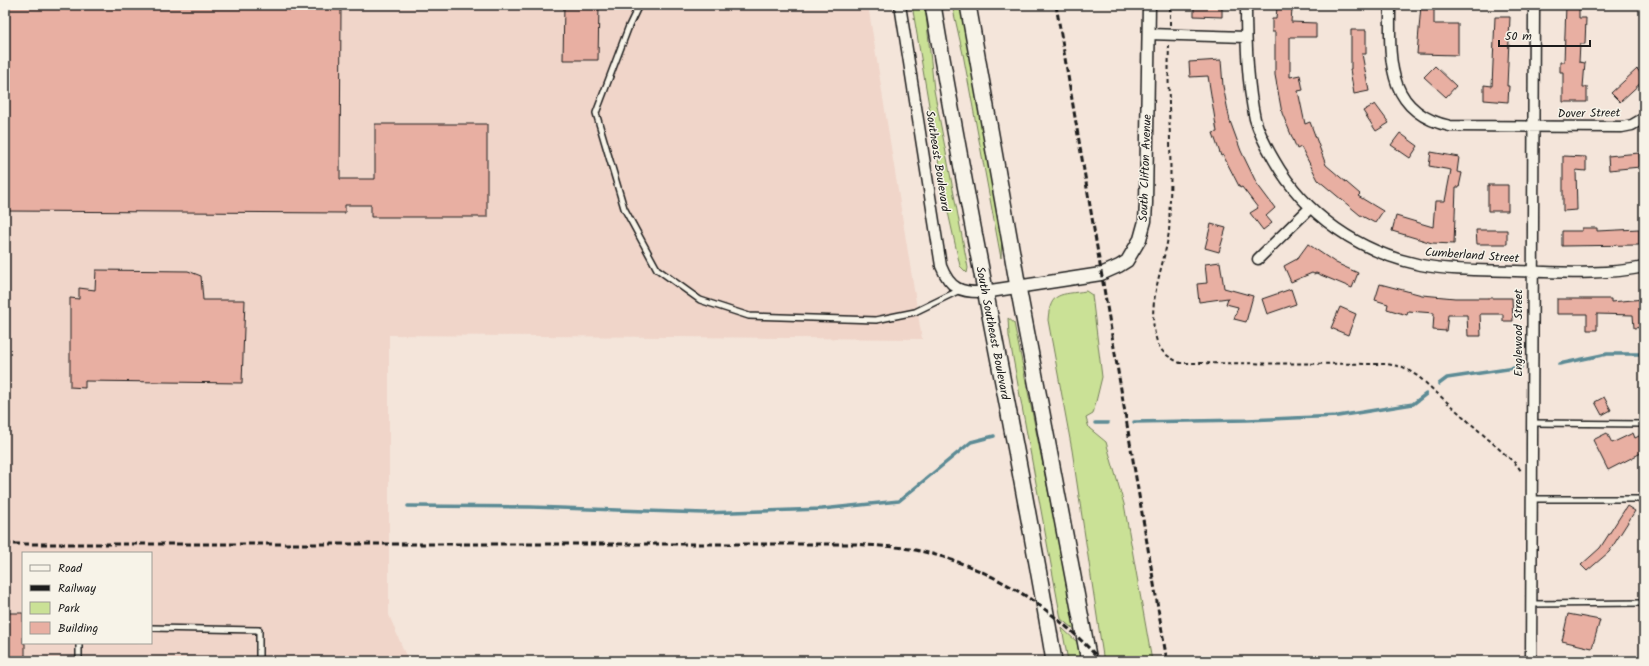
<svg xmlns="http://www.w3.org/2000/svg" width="1649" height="666" viewBox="0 0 1649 666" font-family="Kalam,sans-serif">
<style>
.built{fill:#f0d5c9;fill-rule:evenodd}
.green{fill:#cae196;stroke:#737e59}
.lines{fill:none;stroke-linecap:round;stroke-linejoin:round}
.stream{stroke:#5c8b95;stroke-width:3.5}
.building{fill:#e8afa2;stroke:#1c1c1c}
.service-casing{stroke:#1c1c1c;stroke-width:8}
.minor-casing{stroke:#1c1c1c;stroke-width:13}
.tertiary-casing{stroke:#1c1c1c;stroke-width:15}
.primary-casing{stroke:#1c1c1c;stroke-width:18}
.path{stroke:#1c1c1c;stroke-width:2;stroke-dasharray:4 3;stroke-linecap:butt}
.service{stroke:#f7f3e8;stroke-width:5}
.minor{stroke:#f7f3e8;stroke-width:10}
.tertiary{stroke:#f7f3e8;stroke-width:12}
.primary{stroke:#f7f3e8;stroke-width:15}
.rail{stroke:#1c1c1c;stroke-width:3;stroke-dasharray:6 3;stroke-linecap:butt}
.labels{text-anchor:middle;stroke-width:3;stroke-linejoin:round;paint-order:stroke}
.street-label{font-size:12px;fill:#1c1c1c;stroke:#f7f3e8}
</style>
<rect width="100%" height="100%" fill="#f4e5da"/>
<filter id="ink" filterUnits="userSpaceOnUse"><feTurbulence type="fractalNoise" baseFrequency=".025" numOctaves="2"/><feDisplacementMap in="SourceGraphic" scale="8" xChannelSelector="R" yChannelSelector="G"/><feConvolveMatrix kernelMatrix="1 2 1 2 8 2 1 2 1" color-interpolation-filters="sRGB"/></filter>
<g filter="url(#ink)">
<path class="built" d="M5,5h863l54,334 -533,-4v280l19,46h-403zM23,553h128v90h-128z"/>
<path class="green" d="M912,5h13l9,85 34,178 -1,5 -7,-7 -16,-72z
M952,5h9l41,233 -1,20 -38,-204z
M1086,291l6,4 10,82 -9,37 -7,4 3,10 17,14 18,62 28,157h-45l-4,-5 -31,-206 -24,-130c2,-29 13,-25 38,-29z
M1008,318l6,5 63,309 -16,-13 -52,-283z
M1062,628l15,14 4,19h-13z"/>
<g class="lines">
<path class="stream" d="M1559,364l48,-10h37
M1439,384l8,-6 74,-11
M1134,422l113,-2 91,-4 75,-12 13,-10
M1095,423h13
M408,506l123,1 173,6 118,-4 77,-8 72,-59 23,-6"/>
</g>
<path class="building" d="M5,5h336l-1,174h35v-55h112v93h-116v-12h-26v8l-340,-2z
M564,5h35l-1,55h-35z
M1194,5h28v12l-28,-1z
M1421,5h13v19h24v31l-41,-1z
M1566,5h13v13h7l-1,26h-5l-1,18 6,1 -2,24h4v15h-24v-30h-3v-10h4z
M1277,7l15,1 -1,14 25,1v14h-26v40l10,-2 3,15 -5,1 7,33 5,-2 16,43 34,29 -2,2 25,15 -8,12 -15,-8 -42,-35 -17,-33 -4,2 -15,-36 -7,-38v-43h-3v-13h4z
M1495,17h15l-3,69h2l-1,16 -24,-2v-15l8,1z
M1351,30h15v24h-4l7,37 -15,3 -4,-25h1z
M1221,60l2,26 7,35 11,30 16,33 18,24 -9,8 6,7 -9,7 -13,-17 8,-5 -16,-21 -2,1 -17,-33 -2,1 -8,-23 4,-1 -9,-56 -18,1 -1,-15z
M1435,66l21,20 -10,11 -22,-20z
M1637,69l7,8v3l-24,22 -9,-9z
M1375,104l14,19 -13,8 -13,-20z
M1400,133l18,13 -8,12 -19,-13z
M1431,152l28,5 -2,15 5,1 -3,14h-3l-2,57 -22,-1 -40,-12 4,-15 37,11 2,-26h10l6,-31 -22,-4z
M1639,153l1,14 -31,3 -1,-14z
M1563,156l23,1v14l-10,-1 1,40 -14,1z
M1488,185h20v26h-20z
M1211,224l15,4 -7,24 -14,-4z
M1582,228h15v3l42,-2v16l-77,1v-15h20z
M1476,230h31v14h-30z
M1308,244l28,19 22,10 -6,15 -36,-15 -2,1 -2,-1 -21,9 -7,-16 13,-7z
M1220,262l4,26 29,8 -7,26 -12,-3 4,-12 -12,-3 2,-6 -29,4 -2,-18 10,-1 -2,-19z
M96,270l92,1 13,5 2,24h42l-3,83 -157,-2v7l-15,-1v-89l9,1v-11l16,2z
M1380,284l42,11 33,3h57l1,23h-10v-7h-23l1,22h-13l-1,-21h-19l-2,16 -13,-1 1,-17 -26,-2 -1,4 -20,-6 1,-5 -13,-4z
M1291,289l5,15 -29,10 -5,-15z
M1557,299h54v3l33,-3v28l-10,1 -1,-13 -36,-1v16h-10v-16h-30z
M1340,307l16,7 -8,21 -17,-7z
M1604,397l7,13 -9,5 -7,-13z
M1607,433l5,10 21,-10 2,5 6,-3 3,6v5l-4,2 3,4 -35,18 -15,-30z
M1627,506l8,5 -26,41 -22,19 -6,-6 19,-17z
M5,613h18v30h2v18h-20z
M1568,614l32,6 -8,28 -30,-7z"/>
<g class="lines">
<g class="service-casing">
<path id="service" d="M639,5l-10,21 -33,87 28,95 33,61 43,31 49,16 127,4 39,-8 45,-22
M1531,423l113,1
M1531,499h113
M1531,604l113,-1
M151,628l108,2v31
M79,661v-18"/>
</g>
<g class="minor-casing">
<path id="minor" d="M900,5l41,261c9,23 20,27 43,26
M1246,5c0,38 1,77 9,114 4,14 12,29 19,41 31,55 85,92 147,105 31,6 63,5 94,6 42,1 87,5 129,-4
M1390,5c0,53 -5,107 60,121l172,1 10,-2 12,-7
M1148,34l98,3
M1258,259l52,-51
M1531,661l3,-656"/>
</g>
<g class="tertiary-casing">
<path id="tertiary" d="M984,292l117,-18 18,-8 8,-5 13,-22 5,-18 1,-18 3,-198"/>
</g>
<g class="primary-casing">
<path id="primary" d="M933,5c36,220 85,437 121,656
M968,5l50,282 71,374"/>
</g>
<path class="path" d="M1170,25v-20
M1169,45c-2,52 3,104 1,155 -1,10 0,21 -1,31 -4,34 -23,71 -13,107 3,14 13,19 24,25l207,1 16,3 16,10 98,88 4,6"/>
<use href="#service" class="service"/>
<use href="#minor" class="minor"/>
<use href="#tertiary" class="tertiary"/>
<use href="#primary" class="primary"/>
<path class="rail" d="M1056,5l111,656
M5,544h851c18,2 37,2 54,5 75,14 141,56 191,112"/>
</g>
</g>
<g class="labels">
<g class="street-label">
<text transform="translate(1589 113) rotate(-1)" y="4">Dover Street</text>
<text transform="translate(938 161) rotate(81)" y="4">Southeast Boulevard</text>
<text transform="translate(1145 168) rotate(-88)" y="4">South Clifton Avenue</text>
<text transform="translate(1472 255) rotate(4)" y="4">Cumberland Street</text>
<text transform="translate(993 333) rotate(79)" y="4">South Southeast Boulevard</text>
<text transform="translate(1518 333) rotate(-90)" y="4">Englewood Street</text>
</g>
</g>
<rect width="1649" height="666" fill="none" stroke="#f7f3e8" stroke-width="20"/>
<rect x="10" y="10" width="1629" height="646" fill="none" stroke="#1c1c1c" stroke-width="1.5" filter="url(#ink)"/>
<rect x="22" y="552" width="130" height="92" fill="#f7f3e8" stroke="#9f9d96"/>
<rect x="30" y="565" width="20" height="6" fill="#f7f3e8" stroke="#9f9d96"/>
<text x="58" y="572" font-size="12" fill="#1c1c1c">Road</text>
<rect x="30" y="585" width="20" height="6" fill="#1c1c1c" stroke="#9f9d96"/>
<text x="58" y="592" font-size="12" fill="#1c1c1c">Railway</text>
<rect x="30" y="602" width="20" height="12" fill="#cae196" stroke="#9f9d96"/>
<text x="58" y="612" font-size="12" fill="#1c1c1c">Park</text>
<rect x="30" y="622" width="20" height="12" fill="#e8afa2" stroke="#9f9d96"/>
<text x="58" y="632" font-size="12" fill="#1c1c1c">Building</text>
<path d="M1499 40v6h91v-6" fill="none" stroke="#1c1c1c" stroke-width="2"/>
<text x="1505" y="40" font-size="12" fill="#1c1c1c" stroke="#f7f3e8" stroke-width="3" paint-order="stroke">50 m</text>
</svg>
